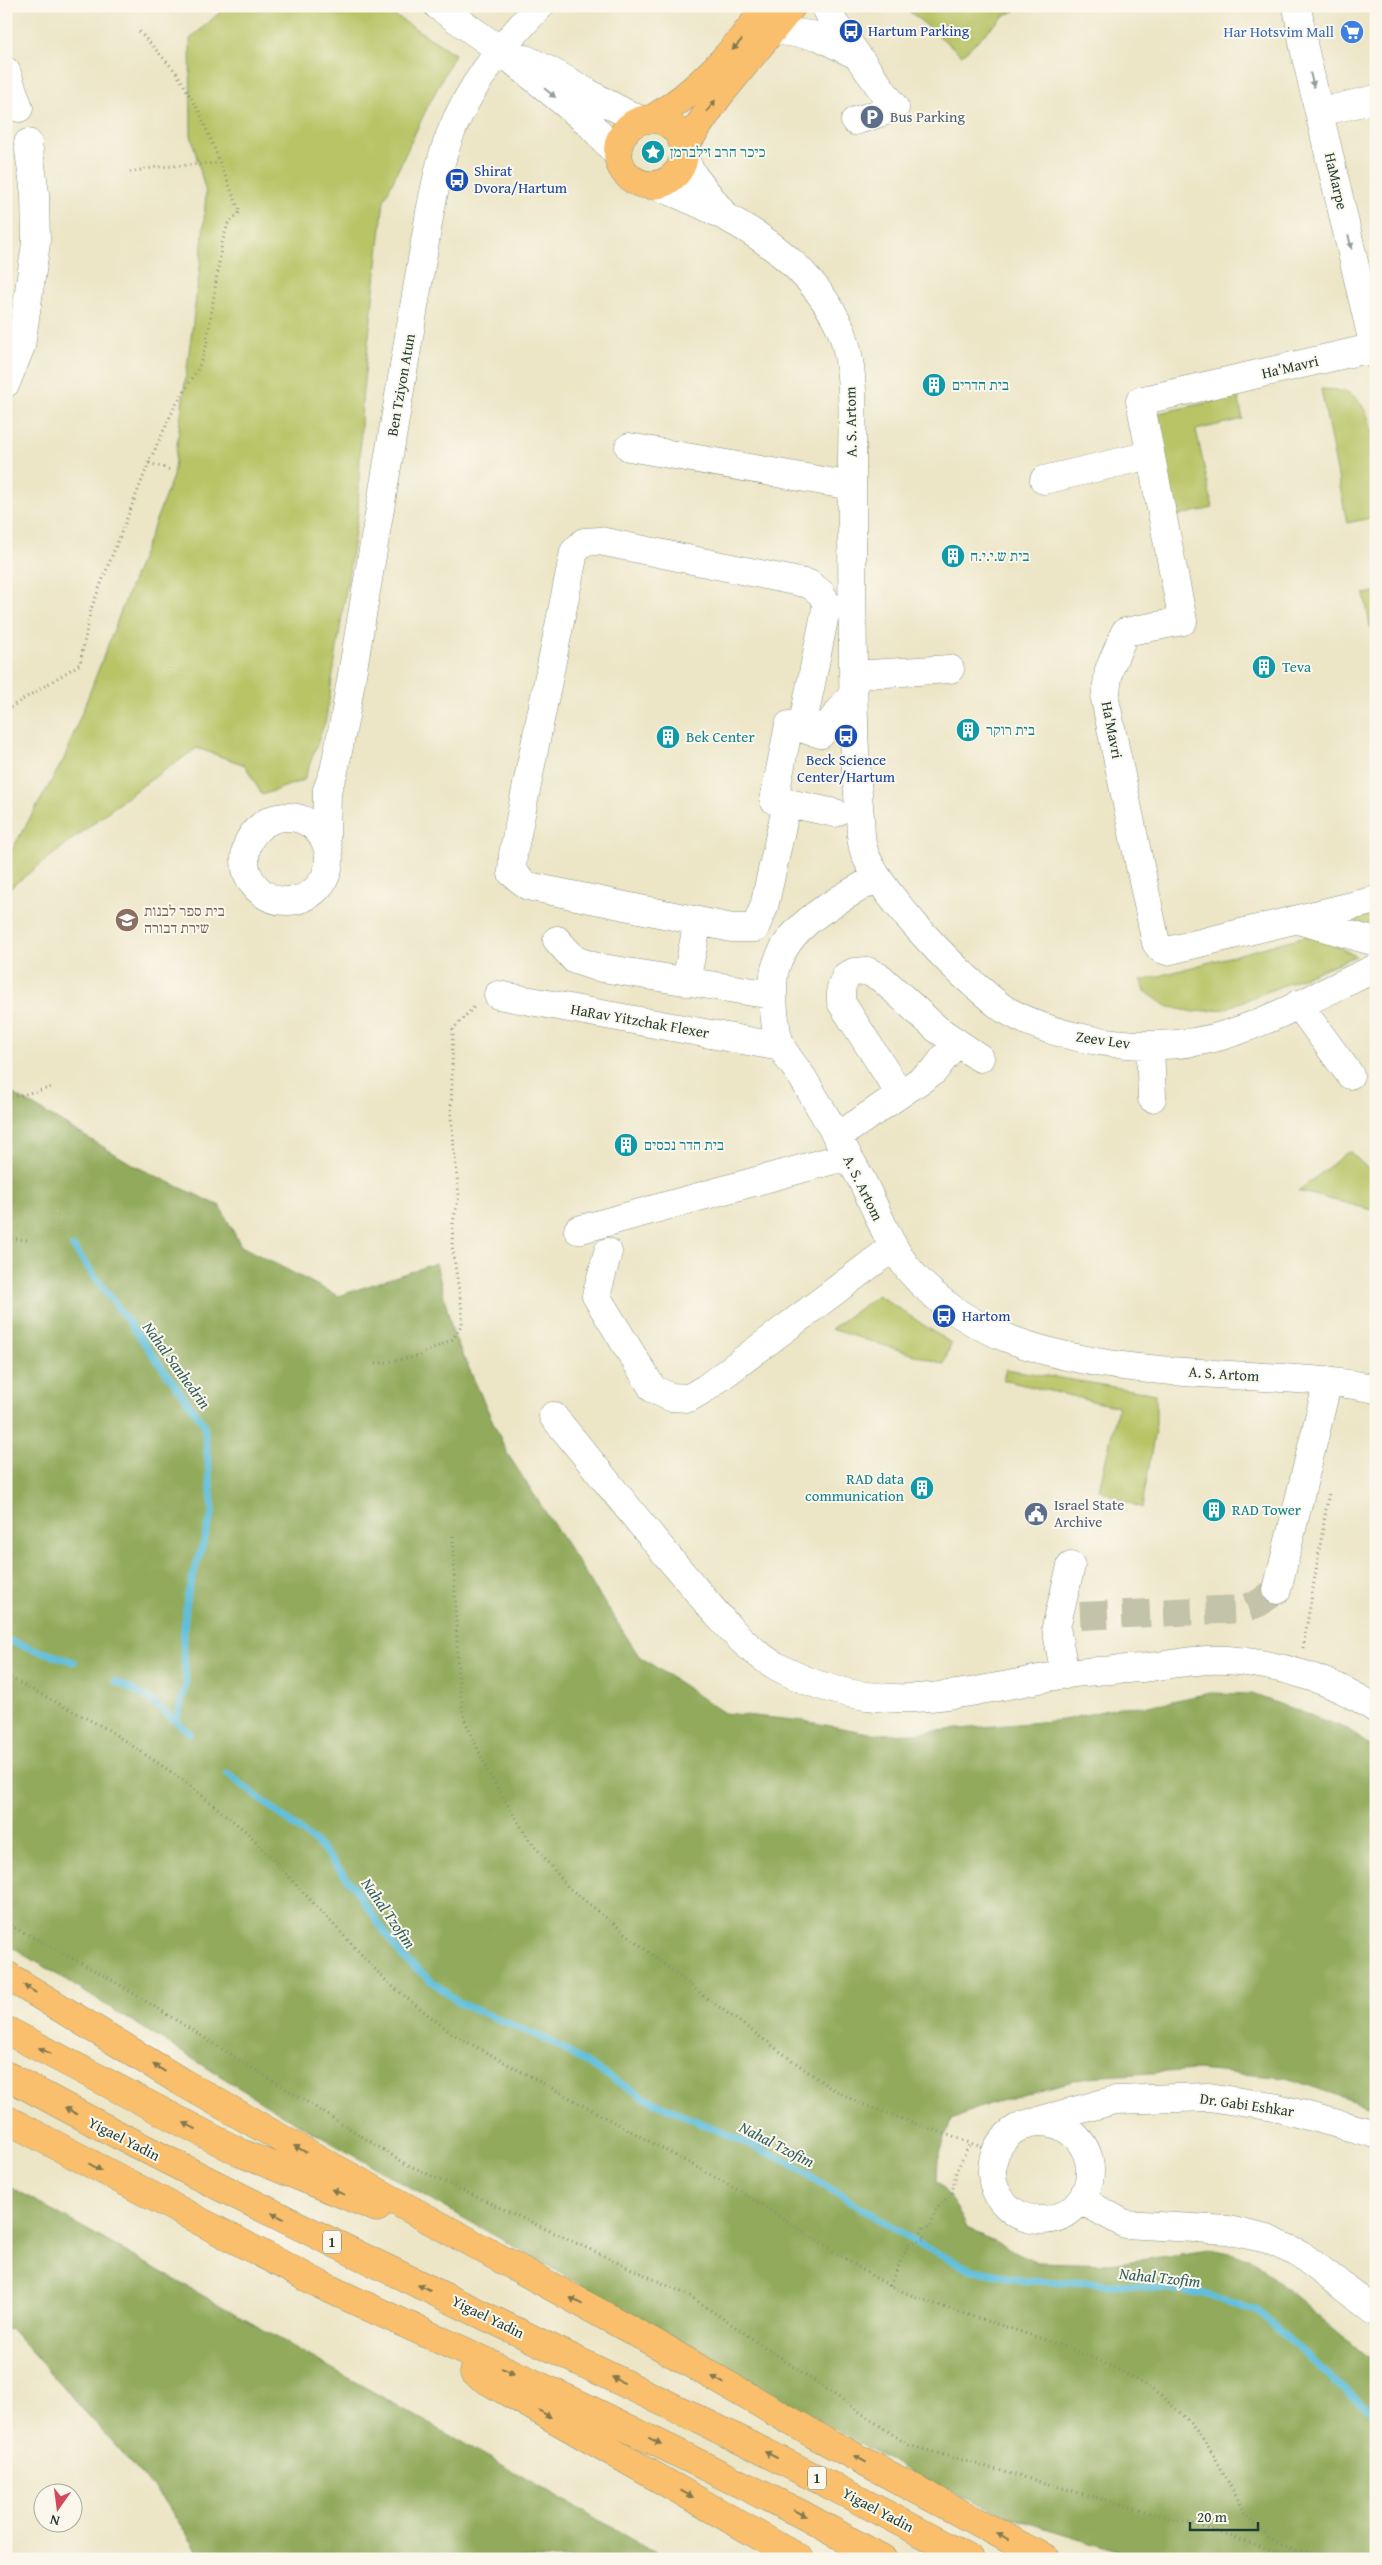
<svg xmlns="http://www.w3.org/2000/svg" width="1382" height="2565" viewBox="0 0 1382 2565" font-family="'Gentium Book Plus','Frank Ruhl Libre',serif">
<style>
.green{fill:#b8c466;stroke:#6c804d}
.forest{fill:#92aa5b;stroke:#587448}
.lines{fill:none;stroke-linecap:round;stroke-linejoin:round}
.stream{stroke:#5fbfdd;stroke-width:7}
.minor-tunnel{stroke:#c3c3a9;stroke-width:28;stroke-dasharray:28 14;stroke-linecap:butt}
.minor-casing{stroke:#86917d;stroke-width:29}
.major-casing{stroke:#86917d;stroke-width:29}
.highway-casing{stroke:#86917d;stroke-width:29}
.path{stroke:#86917d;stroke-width:3;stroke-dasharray:1 4;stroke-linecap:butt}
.minor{stroke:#fff;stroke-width:28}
.major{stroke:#f9bf6d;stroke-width:28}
.highway{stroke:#f9bf6d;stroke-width:28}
.oneway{fill:#81784e}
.oneway2{fill:#8f9e9a}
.labels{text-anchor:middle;stroke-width:4;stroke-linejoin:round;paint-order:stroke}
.shield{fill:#fbf7ec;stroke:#61756b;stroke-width:1}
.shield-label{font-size:14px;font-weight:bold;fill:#1f3d34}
.transit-label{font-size:15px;fill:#164399;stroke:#fbf7ec;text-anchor:start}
.shop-label{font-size:15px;fill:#366cbe;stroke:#fbf7ec;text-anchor:end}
.service-label{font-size:15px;fill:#4e5e75;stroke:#fbf7ec;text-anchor:start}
.culture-label{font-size:15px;fill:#0d838f;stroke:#fbf7ec;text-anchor:start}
.street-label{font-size:15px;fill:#1f3d34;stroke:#fbf7ec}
.education-label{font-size:15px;fill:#785e54;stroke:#fbf7ec;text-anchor:start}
.water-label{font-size:16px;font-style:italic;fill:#2f5e5e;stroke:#fbf7ec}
</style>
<rect width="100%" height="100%" fill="#fbf7ec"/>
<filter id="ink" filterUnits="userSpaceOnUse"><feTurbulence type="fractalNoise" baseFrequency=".02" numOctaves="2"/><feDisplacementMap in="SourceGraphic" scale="10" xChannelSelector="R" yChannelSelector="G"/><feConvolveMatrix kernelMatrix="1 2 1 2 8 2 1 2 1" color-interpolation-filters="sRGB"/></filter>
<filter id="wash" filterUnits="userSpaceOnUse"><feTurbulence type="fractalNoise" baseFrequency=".0096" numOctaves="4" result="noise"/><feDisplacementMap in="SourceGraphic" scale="20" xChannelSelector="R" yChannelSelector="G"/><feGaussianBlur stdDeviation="1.12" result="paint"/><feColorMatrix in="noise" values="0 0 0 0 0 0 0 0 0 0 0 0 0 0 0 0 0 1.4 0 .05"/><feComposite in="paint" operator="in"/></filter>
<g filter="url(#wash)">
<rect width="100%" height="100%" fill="#ece5c6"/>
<path class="green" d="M227,6h153l75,48 -31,60 -40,86 -22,200 -4,113 -32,206 -22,61 -42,15 -17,-30 -48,-17 -61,42 -130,101v-31l58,-101 109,-283 28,-217 5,-66 -15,-58 -1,-96z
M903,6h121l-20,10 -42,39z
M1321,389c9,1 21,0 30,5 31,20 25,90 25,123l-29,6z
M1238,396l5,23 -47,11 17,78 -41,9 -22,-102z
M1376,592v65l-12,-63z
M1376,913v20l-25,-13z
M1313,934l43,22 -132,53 -31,3 -27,-6 -21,-15 -4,-10z
M1349,1151l27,25v35l-78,-20z
M878,1295l73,48 -7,21 -113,-35z
M1006,1369l150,25v30l-14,84 -43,-18 19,-83 -115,-27z"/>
<path class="forest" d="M6,1080l6,13 125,74 83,39 21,40 97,50 98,-33 17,70 54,120 132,203 85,57 80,8 70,13 40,-1 149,-13 57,-13 28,-1 62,-13 42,1 96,35 28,20v360l-89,-31 -90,-8 -109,7 -99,27 -38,15 -13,41 -1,20 21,30 9,18 70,34 74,2 98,-14 40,8 127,106v195h-230l-140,-43 -89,-40 -629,-358 -282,-175z
M6,2184l662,375h-465l-39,-59 -154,-172 -4,2z"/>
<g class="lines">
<path class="stream" d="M73,1247l131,177 9,87 -26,85 -4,44 3,45 -10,36
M6,1640l68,22
M115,1681l31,16 44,36
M227,1773l92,72 31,37 52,75 57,46 89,37 95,57 145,65 127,80 55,27 55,12 74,2 69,6 36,5 54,18 93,83 25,18"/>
</g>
</g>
<g filter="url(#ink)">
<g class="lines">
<path class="minor-tunnel" d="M1080,1616l163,-7 16,-6 18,-13"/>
<g class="minor-casing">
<path id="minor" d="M438,6l62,44 90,74 28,31
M825,6l9,17 61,85 -40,13
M1297,6l7,42 72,308
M773,30l45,6 36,18
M525,59c40,17 75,44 116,61
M6,71l13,37
M1320,112l56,-13
M684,158l9,17 28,36
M655,185c72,28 147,66 183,138 19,39 14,100 14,143 0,85 0,170 2,254 0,33 3,64 6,97 1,11 0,23 4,34 12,37 82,110 113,136 9,7 18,16 27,22 61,36 160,47 227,24 50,-17 97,-43 145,-65
M1376,347l-236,54 43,220 -58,11 -16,38 -4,29 51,244 5,6 6,2 209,-51
M6,383l15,-37 15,-103 -1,-49 -7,-51
M629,447l223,39
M1044,480l106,-25
M853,675l97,-6
M787,803l-23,104 -9,21h-23l-204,-42 -16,-13 1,-19 61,-302 10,-10 16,-1 209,43 12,9 6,11 -25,124
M835,813l-61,-13 15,-75 32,9 32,-40
M245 859a42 42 0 1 1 84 0a42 42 0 1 1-84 0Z
M326,843l1,-53 7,-19 11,-55 85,-504c4,-20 8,-41 14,-60 17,-55 55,-105 96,-146
M876,878c-37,22 -86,44 -100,88 -6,18 -2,66 6,82 6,11 15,21 22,32 19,32 38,65 56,97 17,32 27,66 50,94 26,31 67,57 105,70 80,29 166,31 250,36 37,2 74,4 111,12
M1298,920l78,22
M557,940l18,20 21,7 176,28
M686,982l12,-61
M498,995l283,52
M1298,1004l52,71
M1150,1045l2,53
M900,1094l-59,-92v-14l5,-12 8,-4 13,-1 14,7 56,51 43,29
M837,1137l97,-66 22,-29
M578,1230l270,-74
M608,1252l-12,44 57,93 17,8 19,1 17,-10 186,-140
M553,1416c47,56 92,115 140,170 24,29 50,61 83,80 97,54 182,28 284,9 27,-4 54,-5 81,-7 28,-3 59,-10 86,-8 51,4 106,19 149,49
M1277,1590l51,-209
M1065,1675l-9,-48 15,-61
M992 2171a49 49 0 1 1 98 0a49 49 0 1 1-98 0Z
M1030,2123l85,-23 94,-3 65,10 102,27
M1081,2200l44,24 103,6 39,9 33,15 76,58"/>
</g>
<g class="major-casing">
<path id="major" d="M618 152a33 33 0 1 1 66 0a33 33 0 1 1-66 0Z
M652,119c47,-28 83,-69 115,-113
M684,147l34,-50 74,-91"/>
</g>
<g class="highway-casing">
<path id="highway" d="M6,1975l174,106 109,62 371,203 153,88 233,125
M6,2030l235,123 136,55
M6,2075c315,173 648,312 964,484
M6,2119l315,166 264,122 216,107 82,45
M474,2373l326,186"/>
</g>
<path class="path" d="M130,172l27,-5 62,-4
M149,463l22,7
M6,710l74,-46 11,-55 59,-149 25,-54 23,-37 8,-22 16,-104 6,-19 12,-12 -41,-101 -23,-39 -38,-42
M6,1099l47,-12
M6,1238l22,2
M376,1364l43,-8 34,-17 9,-15v-14l-10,-65 1,-23 6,-26 -8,-79 2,-88 23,-24
M453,1536l5,140 6,42 25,56 39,64 40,49 132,106 129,94 30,16 136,49
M1303,1648l26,-156
M6,1676l101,53 76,51 66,54 138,148 64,51 289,158 134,86 25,13c80,34 170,48 246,95 23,15 44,34 60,57 22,30 41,90 77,104 28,11 64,8 94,9
M6,1923l101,54 299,187 284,132 218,149 305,85 81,29
M890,2285l19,-42 16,-4 -4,-6 3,-6h7c2,-15 8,-24 21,-32l4,-23 14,-29"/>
<use href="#minor" class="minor"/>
<use href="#major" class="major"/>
<use href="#highway" class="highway"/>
</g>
<defs><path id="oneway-solid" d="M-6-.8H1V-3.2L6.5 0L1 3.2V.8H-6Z" transform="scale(1.25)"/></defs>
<g class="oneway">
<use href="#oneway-solid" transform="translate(737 45) rotate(132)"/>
<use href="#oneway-solid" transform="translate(711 106) rotate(-53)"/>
<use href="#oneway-solid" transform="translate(30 1989) rotate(-148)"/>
<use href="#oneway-solid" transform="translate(45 2051) rotate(-153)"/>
<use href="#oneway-solid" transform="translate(159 2068) rotate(-149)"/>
<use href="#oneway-solid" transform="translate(71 2111) rotate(-151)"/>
<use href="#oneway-solid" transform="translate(190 2126) rotate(-153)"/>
<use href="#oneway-solid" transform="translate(300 2149) rotate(-151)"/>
<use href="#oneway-solid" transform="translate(95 2167) rotate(29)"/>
<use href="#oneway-solid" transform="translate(338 2192) rotate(-158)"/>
<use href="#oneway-solid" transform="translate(278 2216) rotate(-153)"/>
<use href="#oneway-solid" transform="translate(424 2287) rotate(-154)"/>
<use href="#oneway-solid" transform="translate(576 2301) rotate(-151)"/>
<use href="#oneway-solid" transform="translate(508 2371) rotate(25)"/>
<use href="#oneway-solid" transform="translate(618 2380) rotate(-154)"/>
<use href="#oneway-solid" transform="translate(718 2380) rotate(-150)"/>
<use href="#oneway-solid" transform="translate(545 2414) rotate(30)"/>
<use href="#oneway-solid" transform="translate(655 2441) rotate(26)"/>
<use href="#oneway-solid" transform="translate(771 2455) rotate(-153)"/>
<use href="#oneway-solid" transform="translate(860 2459) rotate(-152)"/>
<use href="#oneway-solid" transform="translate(687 2494) rotate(29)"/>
<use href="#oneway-solid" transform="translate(800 2513) rotate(28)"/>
<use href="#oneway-solid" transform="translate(1003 2536) rotate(-152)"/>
</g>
<g class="oneway2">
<use href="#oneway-solid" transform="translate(1312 80) rotate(76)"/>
<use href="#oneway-solid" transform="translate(550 93) rotate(39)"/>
<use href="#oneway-solid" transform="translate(1350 242) rotate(77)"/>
</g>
</g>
<defs>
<g id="bus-disc" transform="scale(1.25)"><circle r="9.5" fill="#1a4fb4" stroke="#fbf7ec"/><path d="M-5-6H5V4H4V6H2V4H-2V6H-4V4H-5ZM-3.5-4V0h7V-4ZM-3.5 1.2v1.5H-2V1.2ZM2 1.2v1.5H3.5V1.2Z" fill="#fff"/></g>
<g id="supermarket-disc" transform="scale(1.25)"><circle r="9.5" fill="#3f7fe0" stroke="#fbf7ec"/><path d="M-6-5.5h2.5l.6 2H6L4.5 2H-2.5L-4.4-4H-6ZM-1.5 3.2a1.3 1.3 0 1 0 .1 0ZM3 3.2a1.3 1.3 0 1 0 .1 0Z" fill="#fff"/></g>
<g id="parking-disc" transform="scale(1.25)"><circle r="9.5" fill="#5c6f8a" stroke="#fbf7ec"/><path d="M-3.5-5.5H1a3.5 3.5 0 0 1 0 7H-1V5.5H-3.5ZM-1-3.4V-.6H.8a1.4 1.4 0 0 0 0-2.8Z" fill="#fff"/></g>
<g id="sight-disc" transform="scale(1.25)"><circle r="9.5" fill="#0f9aa8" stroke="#fbf7ec"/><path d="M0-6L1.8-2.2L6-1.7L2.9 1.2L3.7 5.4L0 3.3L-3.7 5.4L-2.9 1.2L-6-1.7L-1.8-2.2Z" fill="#fff"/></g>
<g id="building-disc" transform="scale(1.25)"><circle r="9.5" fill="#0f9aa8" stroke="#fbf7ec"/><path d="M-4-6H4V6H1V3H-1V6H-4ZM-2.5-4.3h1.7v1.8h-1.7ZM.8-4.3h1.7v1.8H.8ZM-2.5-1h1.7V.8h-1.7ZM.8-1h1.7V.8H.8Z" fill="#fff"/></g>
<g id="school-disc" transform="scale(1.25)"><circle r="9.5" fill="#8d6e63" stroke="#fbf7ec"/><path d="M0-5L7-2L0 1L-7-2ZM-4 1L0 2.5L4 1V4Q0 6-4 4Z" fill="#fff"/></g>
<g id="civic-disc" transform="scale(1.25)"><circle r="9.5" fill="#5c6f8a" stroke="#fbf7ec"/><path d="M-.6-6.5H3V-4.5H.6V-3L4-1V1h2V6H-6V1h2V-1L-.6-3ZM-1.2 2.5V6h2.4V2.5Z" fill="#fff"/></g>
</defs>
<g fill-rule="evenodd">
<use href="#bus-disc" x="851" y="31"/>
<use href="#supermarket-disc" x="1352" y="32"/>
<use href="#parking-disc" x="872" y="117"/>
<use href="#sight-disc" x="653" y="152"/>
<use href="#bus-disc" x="457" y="180"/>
<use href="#building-disc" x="934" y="385"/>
<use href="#building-disc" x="953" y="556"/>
<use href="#building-disc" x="1264" y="667"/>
<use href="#building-disc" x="968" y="730"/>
<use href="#bus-disc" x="846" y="736"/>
<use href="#building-disc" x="668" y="737"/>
<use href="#school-disc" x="127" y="920"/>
<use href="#building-disc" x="626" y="1145"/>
<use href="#bus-disc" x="944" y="1316"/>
<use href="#building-disc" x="922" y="1488"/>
<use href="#building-disc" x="1214" y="1510"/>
<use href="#civic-disc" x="1036" y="1514"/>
</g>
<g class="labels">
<g class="shield">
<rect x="323" y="2230.5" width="18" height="23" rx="4"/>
<rect x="808" y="2466.5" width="18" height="23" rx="4"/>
</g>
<g class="shield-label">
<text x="332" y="2247">1</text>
<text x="817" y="2483">1</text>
</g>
<g class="transit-label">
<text x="868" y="36">Hartum Parking</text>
<text x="474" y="176">Shirat<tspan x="474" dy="17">Dvora/Hartum</tspan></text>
<text x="846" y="765" text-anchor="middle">Beck Science<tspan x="846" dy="17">Center/Hartum</tspan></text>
<text x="962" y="1321">Hartom</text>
</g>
<g class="shop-label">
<text x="1334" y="37">Har Hotsvim Mall</text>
</g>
<g class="service-label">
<text x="890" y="122">Bus Parking</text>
<text x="1054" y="1510">Israel State<tspan x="1054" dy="17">Archive</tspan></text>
</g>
<g class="culture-label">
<text x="670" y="157">כיכר הרב זילברמן</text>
<text x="952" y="390">בית הדרים</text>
<text x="970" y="561">בית ש.י.י.ח</text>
<text x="1282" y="672">Teva</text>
<text x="986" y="735">בית רוקר</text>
<text x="686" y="742">Bek Center</text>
<text x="644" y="1150">בית הדר נכסים</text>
<text x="904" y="1484" text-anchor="end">RAD data<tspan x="904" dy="17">communication</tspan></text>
<text x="1232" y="1515">RAD Tower</text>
</g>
<g class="street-label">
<text transform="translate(1336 181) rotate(77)" y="5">HaMarpe</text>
<text transform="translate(1290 367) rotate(-13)" y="5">Ha'Mavri</text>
<text transform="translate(401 385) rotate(-80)" y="5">Ben Tziyon Atun</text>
<text transform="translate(851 422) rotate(-91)" y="5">A. S. Artom</text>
<text transform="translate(1112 730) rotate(79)" y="5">Ha'Mavri</text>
<text transform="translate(640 1021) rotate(10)" y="5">HaRav Yitzchak Flexer</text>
<text transform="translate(1103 1040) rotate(8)" y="5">Zeev Lev</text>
<text transform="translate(863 1188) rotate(64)" y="5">A. S. Artom</text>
<text transform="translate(1224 1374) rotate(4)" y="5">A. S. Artom</text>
<text transform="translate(1247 2105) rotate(8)" y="5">Dr. Gabi Eshkar</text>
<text transform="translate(124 2139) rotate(27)" y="5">Yigael Yadin</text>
<text transform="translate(488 2317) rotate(26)" y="5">Yigael Yadin</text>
<text transform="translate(878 2510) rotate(28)" y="5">Yigael Yadin</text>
</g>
<g class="education-label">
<text x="144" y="916">בית ספר לבנות<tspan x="144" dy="17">שירת דבורה</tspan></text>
</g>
<g class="water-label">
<text transform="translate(177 1365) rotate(54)" y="6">Nahal Sanhedrin</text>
<text transform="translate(389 1913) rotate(55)" y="6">Nahal Tzofim</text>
<text transform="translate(777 2144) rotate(27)" y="6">Nahal Tzofim</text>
<text transform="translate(1160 2277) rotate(6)" y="6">Nahal Tzofim</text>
</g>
</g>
<rect width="1382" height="2565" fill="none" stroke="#fbf7ec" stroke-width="25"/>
<g transform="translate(58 2508) rotate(194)"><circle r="24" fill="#fbf7ec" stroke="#a3ada2"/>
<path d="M0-4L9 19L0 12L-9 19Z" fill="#d1495b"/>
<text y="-8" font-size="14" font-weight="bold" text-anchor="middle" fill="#1f3d34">N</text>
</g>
<path d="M1190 2522v8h68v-8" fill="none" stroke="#1f3d34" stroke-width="2.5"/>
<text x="1197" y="2522" font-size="15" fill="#1f3d34" stroke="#fbf7ec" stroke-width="4" paint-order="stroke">20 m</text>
</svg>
